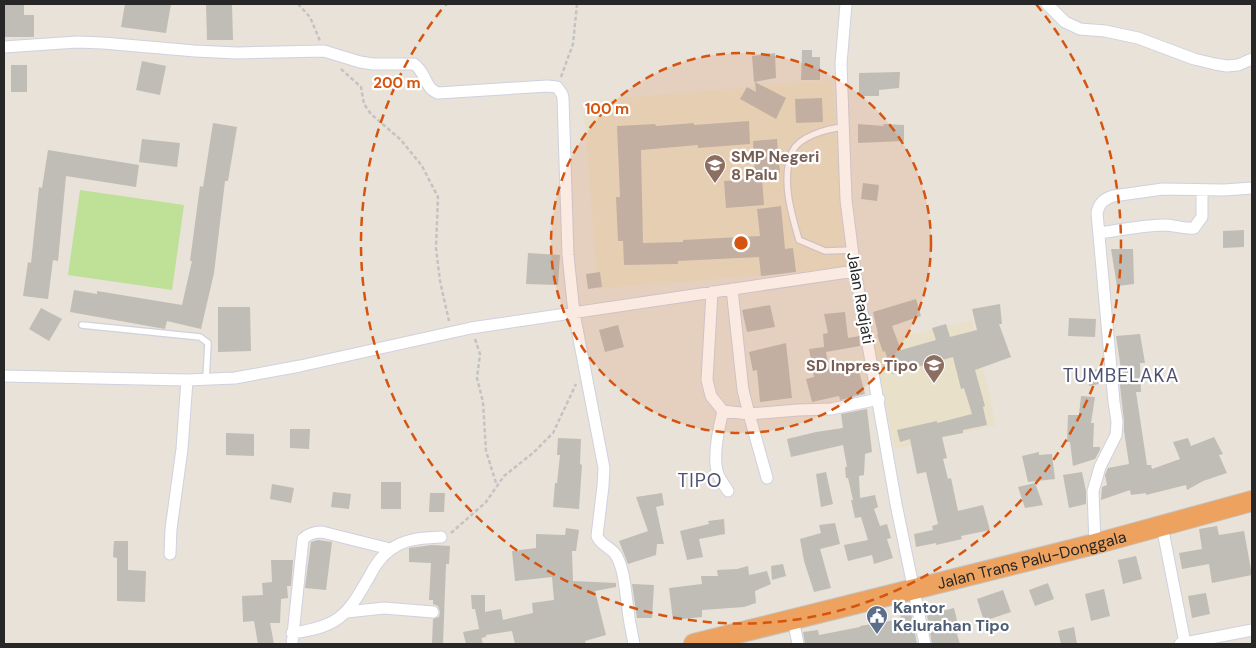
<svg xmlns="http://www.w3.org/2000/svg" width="1256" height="648" viewBox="0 0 1256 648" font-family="'DM Sans',sans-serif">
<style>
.education{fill:#e9e0ca}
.pitch{fill:#bee097}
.building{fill:#c0bcb6}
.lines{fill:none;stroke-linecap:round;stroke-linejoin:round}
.lane-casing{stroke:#cfd1de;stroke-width:8}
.street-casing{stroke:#cfd1de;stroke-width:13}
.highway-casing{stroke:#c3c3c3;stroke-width:22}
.path{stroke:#c3c3c3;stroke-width:2.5;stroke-dasharray:4 2.5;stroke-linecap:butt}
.lane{stroke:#fff;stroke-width:5.5}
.street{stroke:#fff;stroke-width:11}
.highway{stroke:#eda35f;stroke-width:20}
.ring{fill:none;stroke:#d5540f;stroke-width:2.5;stroke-dasharray:9 6}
.labels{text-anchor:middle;stroke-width:4.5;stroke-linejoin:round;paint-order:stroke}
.education-label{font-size:16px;font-weight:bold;fill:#785e54;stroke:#fff;text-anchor:start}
.street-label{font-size:16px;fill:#272727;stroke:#fff}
.service-label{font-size:16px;font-weight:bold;fill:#4e5e75;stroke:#fff;text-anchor:start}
.quarter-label{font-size:19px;letter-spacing:1px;fill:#4c5172;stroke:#fff}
.centre{fill:#d5540f;stroke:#fff;stroke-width:2.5}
.ring-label{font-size:15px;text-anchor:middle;font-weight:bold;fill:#d5540f;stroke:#fff;stroke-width:4.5;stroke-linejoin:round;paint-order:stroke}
</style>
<rect width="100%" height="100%" fill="#e8e2d9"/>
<path class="education" d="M832,80l15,188 -249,21 -15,-188z
M972,320l24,105 -101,24 -24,-105z"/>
<path class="pitch" d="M80,190l104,15 -12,85 -104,-15z"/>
<path class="building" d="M4,4h20v11h10v22h-30z
M125,4h46l-5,29 -45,-6z
M206,4h26l1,36h-26z
M802,50h10v7h8v23h-19z
M775,53l1,25 -22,4 -2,-26z
M142,61l24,5 -6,29 -24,-5z
M11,65h16v27h-16z
M900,72l-1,16 -20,2v6h-20v-23z
M755,82l31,16 -10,21 -36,-20 7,-12 9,5z
M822,98l1,24 -27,1 -1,-24z
M749,121l1,23 -52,4v-3l-57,5 2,93 40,-1v-2l77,-4 -3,-27 24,-3 4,43 8,-1 3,24 -35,4 -2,-19 -81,4v3l-54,1 -1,-24h-5l-2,-44h4l-3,-71 38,-2 1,2 38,-3v2z
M213,123l24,4 -9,54h-3l-11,92 -13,56 -34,-8 -2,8 -95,-17 4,-22 23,4v-3l85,14 10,-44h-2l10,-75 3,1z
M858,124l26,2 -1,-2 21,1v16l-46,2z
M142,139l38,4 -3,24 -38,-5z
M777,139l3,34 -25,2 -2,-34z
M48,150l91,15 -3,22 -70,-11 -8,85 -5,-1 -5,39 -25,-3 5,-34 3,1 8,-76 3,1z
M762,178l2,27 -38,3 -2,-27z
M863,183l16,2 -2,16 -16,-2z
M1244,230v17l-21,1v-17z
M1111,249h22l1,35 -17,2z
M528,253l32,2 -2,30 -32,-1z
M600,272l2,15 -14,2 -2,-15z
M916,299l5,17 -29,10 9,24 35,-10 -4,-12 14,-4 4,13 27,-7 -5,-21 28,-5 2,20h-3l12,33 -36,13 10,36 -2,1 4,18 -24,5v3l-21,4 5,21 -4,1 5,20 3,-1 7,33 25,-6 7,25 -29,6 1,3 -26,6v-2l-20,4 -2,-13 19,-4 -1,-4 6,-2 -12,-52 -9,2 -7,-35 -10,3 -3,-12 40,-9v2l35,-9 -8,-26 -3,1 -8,-32 -61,17 -7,-23 -2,1 -6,-17 1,-1 -5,-22z
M770,305l5,22 -28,5 -5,-22z
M218,307h32l1,44 -33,1z
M41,308l21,11 -13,22 -20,-12z
M845,312l3,26 11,-2 1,10 -34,6 4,21 10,-2v3l19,-3 6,23 -25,6 -1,-4 -27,6 -6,-23 8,-2 -5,-28 15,-2 -1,-13 5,-1 -4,-19z
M1069,318l27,1 -1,18 -27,-1z
M618,325l6,22 -19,5 -6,-22z
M1140,334l5,29h-5l1,29h-5l11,73h4l1,4 28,-10 -7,-17 15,-4 3,8 23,-9 9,17 -4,1 8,18 -24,8 -16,9 -1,-5 -40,10v-2l-15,2 -1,-5 -29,10 1,-13 5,-2 -2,-10 3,-7 21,-4 -5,-33v-10l-5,-44 3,-1 -6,-40z
M786,343l6,55 -32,4 -3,-32 -4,1 -4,-19z
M1097,369l2,15 -10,2 -2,-15z
M1081,396l14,1 -4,26h3l-1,24h7v3l-5,9 -22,7 -3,-24h-3l1,-27h11z
M867,409l5,43 -7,2 -1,21 -5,1 1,22 15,-3 3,12 -4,2 6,17 7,-2 4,14 -4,1 6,19 -19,6 -2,-9 -24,6 -4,-16 24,-5 -7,-23 -6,1 -4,-18h2l-5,-22h-2l-1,-11h2l-4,-22 -52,12 -4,-18 29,-7 27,-4 -2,-14z
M290,429h20l-1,20 -19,-1z
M226,433l28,1v22l-28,-1z
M558,438l23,1 -1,25 2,1 -3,44 -26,-2 2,-24h2l3,-28h-3z
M1039,452v3l13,-1 3,25 -27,3 -6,-26z
M826,472l7,32 -12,3 -5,-33z
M1082,472l4,19v13l-17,4 -6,-33z
M381,482h20v27h-20z
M1035,483l8,22 -18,3 -7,-21z
M272,484l22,4 -3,15 -21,-4z
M333,492l18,2 -2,15 -18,-2z
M430,493h15l-1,19h-15z
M662,493l2,12 -8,2 8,37h-7l-1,11 -28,9 -9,-23 29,-10 -12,-34z
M724,519l1,15 -26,5 4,18 -16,3 -7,-29 29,-7 -1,-3z
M835,523l5,21 -20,5 11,39 -17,4 -10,-31 -4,-22 21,-6 -2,-8z
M1217,526l2,9 25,-4 8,44 -40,8 -3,-19 -27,5 -3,-16 23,-4 -3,-20z
M566,528l13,2 -3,21h-4l1,30 43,2v4l-21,4 11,44 -21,6 1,3h-71l-3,-13 -26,4v2l-5,1 -6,-29h-3l-1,-14h14v17l16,-3 2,11 30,-7 -1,-10 22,-3 -2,-23 -37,4 -3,-30 24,-3v-14l29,1z
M318,540l14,2 -6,48 -21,-2 6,-46z
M114,541h14v29l18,1 -1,31 -28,-1v-43l-4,-1z
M432,545l18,1 -1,18h-3l-3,80h-11l1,-25 6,-2 1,-5 -2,-6 -5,-2v-4h-4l2,-37 -22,-1v-14z
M1136,556l6,23 -19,5 -5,-24z
M271,560h22l-2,26h-4l1,12 -7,1 -1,24h-10l4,21h-16l-4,-23 -11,1 -1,-26 21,-1 -1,-12 10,-1z
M783,564l3,12 -14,4 -1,-14z
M748,566l1,9 18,-4 4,13 -16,7 1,12 -12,4 -42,3v7l-29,3 -4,-32 33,-4 -1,-8h17l-1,-6 20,-1z
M1048,583l6,16 -19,7 -6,-16z
M632,584l22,1 -2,33h-15z
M1104,589l6,27 -19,5 -6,-27z
M1003,590l8,22 -27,9 -7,-22z
M1206,593l4,21 -18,4 -4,-22z
M909,603l8,41h-112l-2,-12 15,-2 1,5 41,-8v-1l41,-7 -3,-14z
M954,608l6,25 -3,1 3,10h-28l-5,-29z
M1074,627l3,17h-16l-3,-13z
M479,629l4,15h-17l-3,-12z"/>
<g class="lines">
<g class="lane-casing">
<path id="lane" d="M843,127c-16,2 -44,9 -51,25 -11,27 -1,61 7,88l26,11 28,-1
M82,325l118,12 8,6 -2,36"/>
</g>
<g class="street-casing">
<path id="street" d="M846,4l-5,60 5,136 9,71 41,233 29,140
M1047,4l18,18 15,7 25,2 33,7 56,21 21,5 12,2 11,-1 14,-6
M4,47l73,-5 26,1 92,8 42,2 87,-2 36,11 13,2h41c12,8 11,25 24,29l109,-7 10,1 5,7 1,4 5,157 6,58 30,155 -1,18 -6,50c3,9 14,11 19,19 9,16 9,36 12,54 1,12 4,24 6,35
M1099,233c22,-3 45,-8 68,-8 9,1 18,4 27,3l8,-11v-27
M732,289l11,101 6,24 49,-4 33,-1 48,-10
M712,292l-5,88 4,16 12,15 26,3 18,64
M4,376l183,4 48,-2 65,-12 171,-38 384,-57
M723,411c-4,16 -11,47 -5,63 2,6 7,12 10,17
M1162,526l23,117 -5,1
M1095,544l-2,-53 7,-24 16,-32 1,-13 -3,-20 -17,-189c2,-10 7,-14 16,-17l50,-7 61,1 28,-2
M170,554l1,-25 11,-80 5,-69
M347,612l37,-4 49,4
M793,619l5,25
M292,633c46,-6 55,-17 77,-56 5,-10 11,-20 21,-27 15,-12 34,-12 51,-13
M1185,643l67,-13
M292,644l11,-105c5,-5 12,-7 19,-7l68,17"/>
</g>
<g class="highway-casing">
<g id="highway">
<path id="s1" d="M694,644l401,-100 157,-43"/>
</g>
</g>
<path class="path" d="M298,4l12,13 10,24
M341,69l20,18 3,17 7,10 30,26 21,26 16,31 -2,51 4,33 9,40
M561,77l12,-33 4,-40
M475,339l5,15 -3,24 6,24 3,49 11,35
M451,533l35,-31 18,-26 29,-23 20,-20 23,-49"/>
<use href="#lane" class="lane"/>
<use href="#street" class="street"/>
<use href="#highway" class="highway"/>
</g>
<circle cx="741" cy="243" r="190" fill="#d5540f" fill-opacity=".12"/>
<g class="ring">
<circle cx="741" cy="243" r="190"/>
<path d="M1036 4A380 380 0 1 1 446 4"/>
</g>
<defs>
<g id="school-pin" transform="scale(1.125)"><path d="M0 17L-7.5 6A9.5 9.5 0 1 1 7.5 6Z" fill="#8d6e63" stroke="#fff"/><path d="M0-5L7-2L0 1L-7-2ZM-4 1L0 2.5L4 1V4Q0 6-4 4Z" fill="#fff"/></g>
<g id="civic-pin" transform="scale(1.125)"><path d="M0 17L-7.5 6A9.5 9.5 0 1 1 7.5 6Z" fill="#5c6f8a" stroke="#fff"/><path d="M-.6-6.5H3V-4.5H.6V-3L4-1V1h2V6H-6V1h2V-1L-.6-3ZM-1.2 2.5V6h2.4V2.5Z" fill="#fff"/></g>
</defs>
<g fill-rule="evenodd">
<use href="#school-pin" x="715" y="165"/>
<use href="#school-pin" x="934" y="365"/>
<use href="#civic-pin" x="877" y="616"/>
</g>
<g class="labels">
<g class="education-label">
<text x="731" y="162">SMP Negeri<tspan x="731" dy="18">8 Palu</tspan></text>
<text x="918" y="371" text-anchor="end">SD Inpres Tipo</text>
</g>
<g class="street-label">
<text transform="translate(861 298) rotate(80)" y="6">Jalan Radjati</text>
<text dy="6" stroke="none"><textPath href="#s1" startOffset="348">Jalan Trans Palu-Donggala</textPath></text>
</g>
<g class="service-label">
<text x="893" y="613">Kantor<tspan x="893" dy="18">Kelurahan Tipo</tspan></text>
</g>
<g class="quarter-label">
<text x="1121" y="382">TUMBELAKA</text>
<text x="700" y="487">TIPO</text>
</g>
</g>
<circle cx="741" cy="243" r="8" class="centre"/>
<g class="ring-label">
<text x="397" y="88">200 m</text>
<text x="607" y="114">100 m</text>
</g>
<rect width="1256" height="648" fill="none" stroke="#272727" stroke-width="10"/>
</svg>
